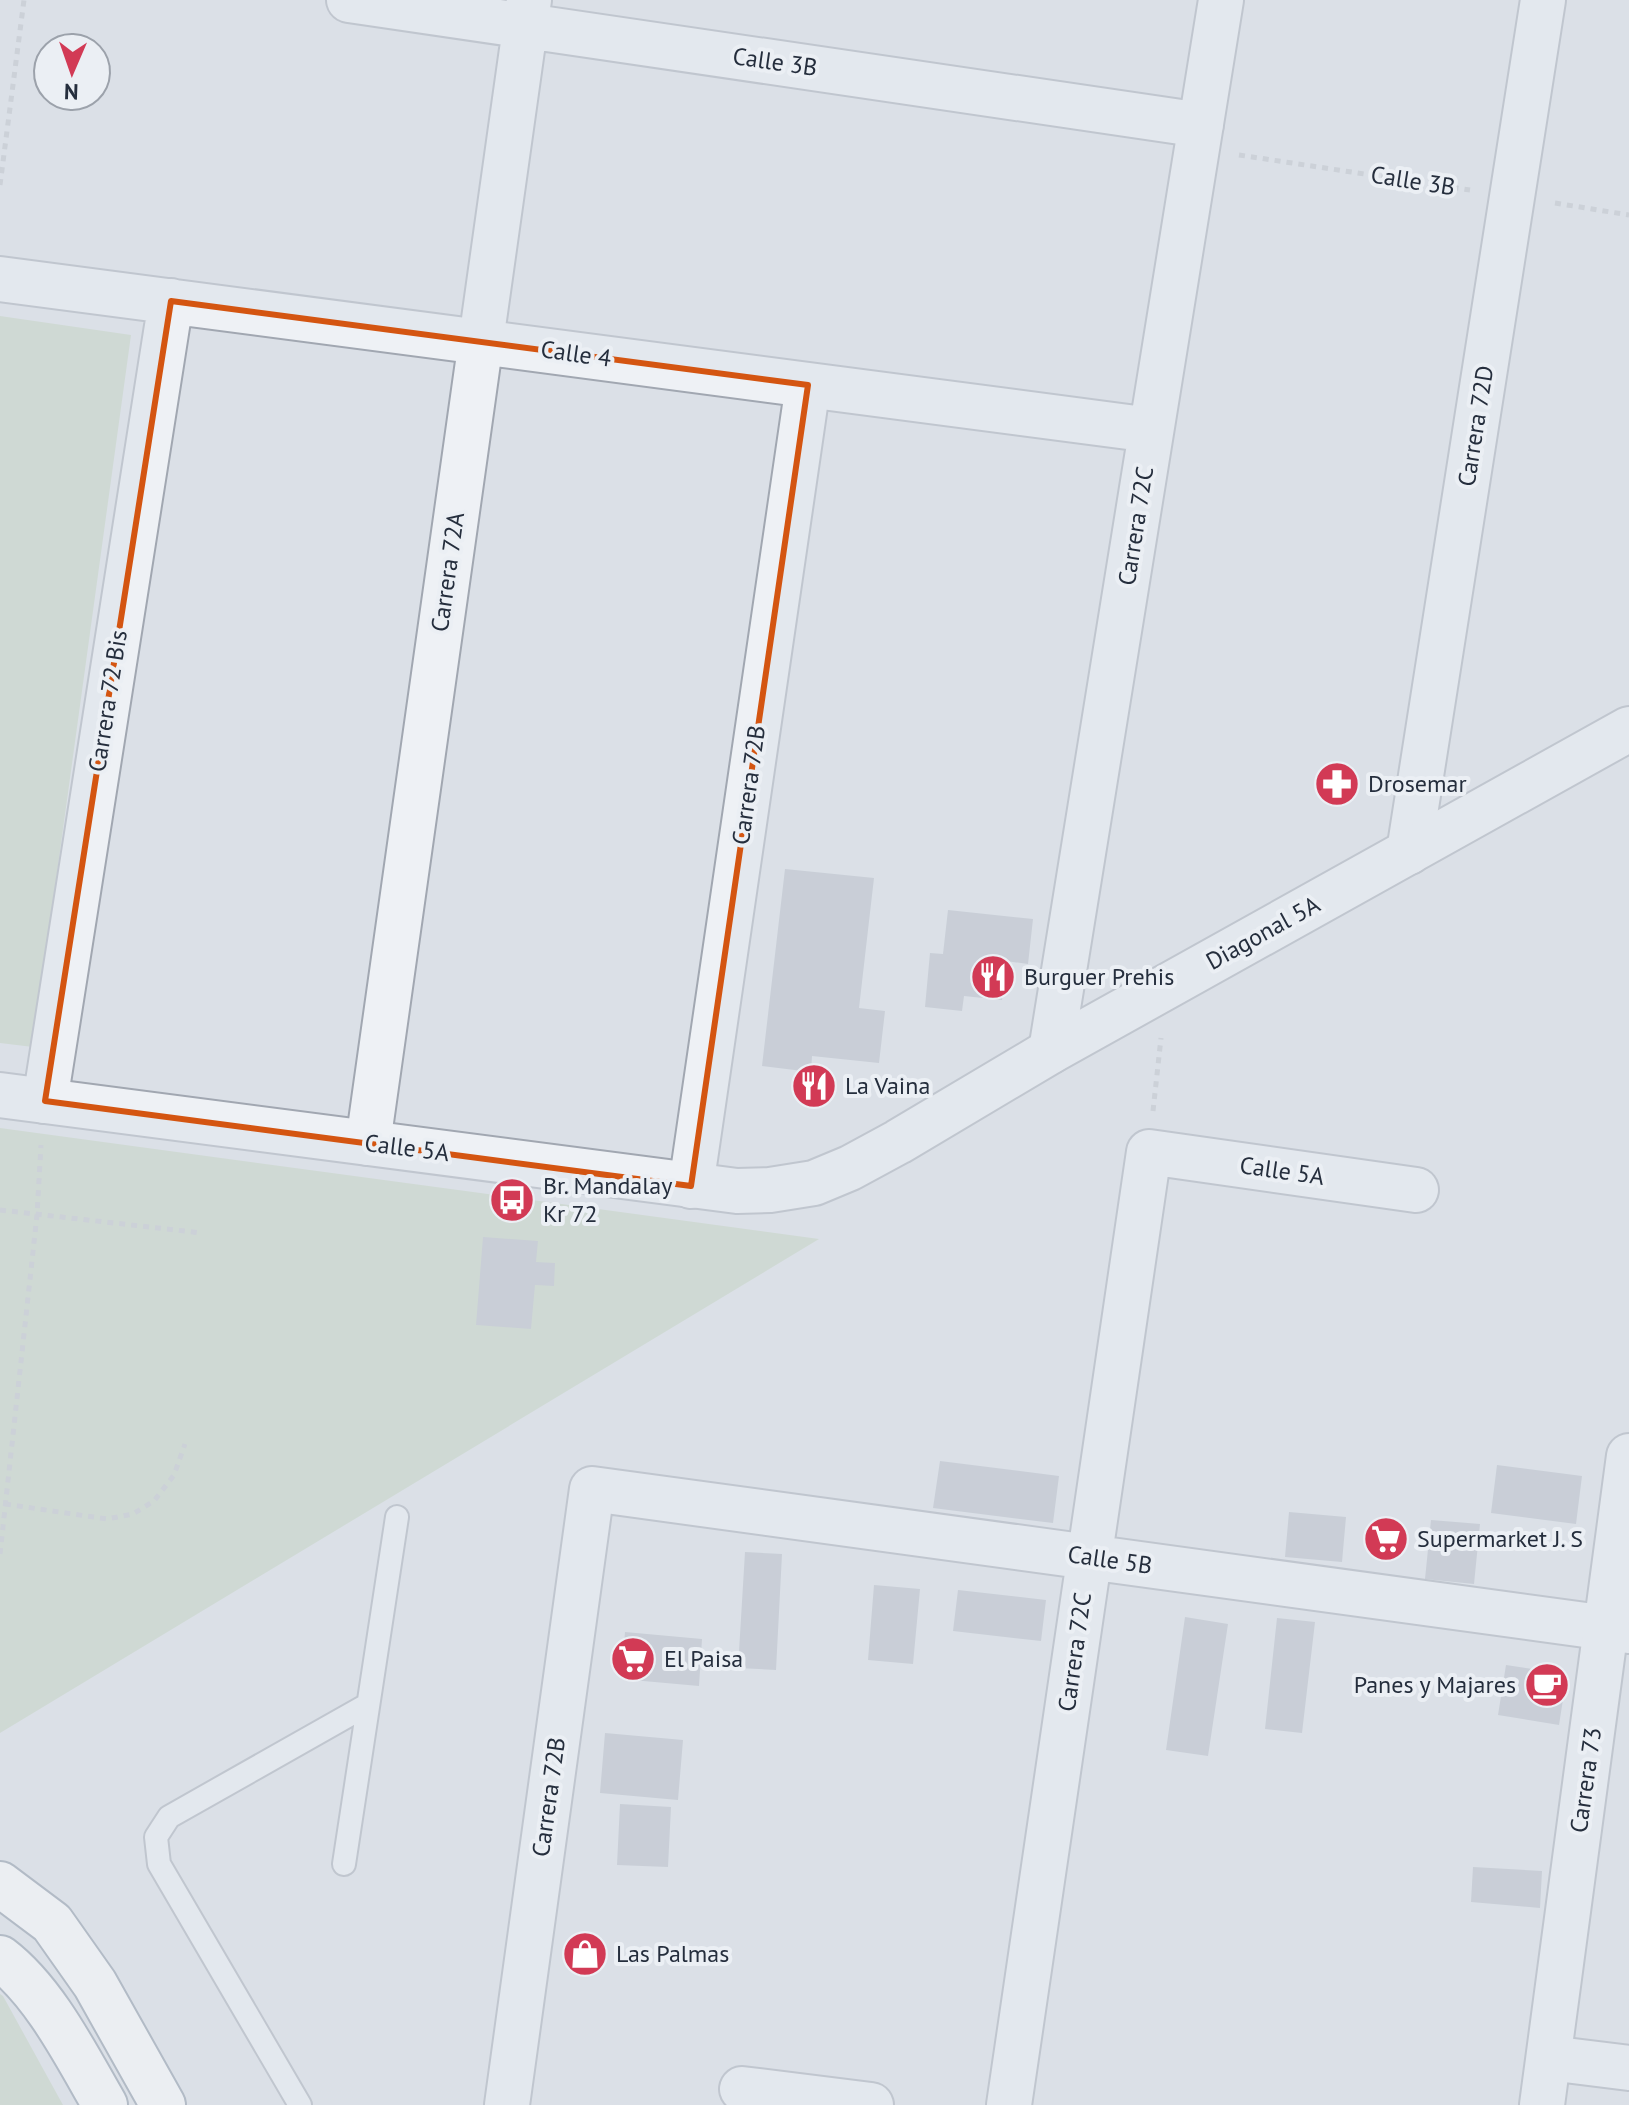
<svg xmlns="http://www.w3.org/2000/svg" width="1629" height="2105" viewBox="0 0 1629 2105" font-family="'PT Sans',sans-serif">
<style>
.green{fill:#c2d1bc}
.building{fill:#b3b9c3}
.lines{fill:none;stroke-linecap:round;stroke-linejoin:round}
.service-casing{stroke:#a1a7b1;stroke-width:26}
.minor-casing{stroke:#a1a7b1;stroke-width:48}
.tertiary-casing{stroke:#a1a7b1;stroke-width:48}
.trunk-casing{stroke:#828e9e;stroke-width:48}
.path{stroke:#babec5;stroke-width:5;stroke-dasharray:6 6;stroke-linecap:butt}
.service{stroke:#eef1f5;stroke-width:22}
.minor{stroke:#eef1f5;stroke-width:44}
.tertiary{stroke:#eef1f5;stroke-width:44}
.trunk{stroke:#fff;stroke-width:44}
.marked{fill:none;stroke:#d45511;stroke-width:6;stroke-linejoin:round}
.labels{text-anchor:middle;stroke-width:8;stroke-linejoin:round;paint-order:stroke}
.street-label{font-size:24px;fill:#252e3d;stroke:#ebeff4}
.poi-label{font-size:24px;fill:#252e3d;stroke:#ebeff4;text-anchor:start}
</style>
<rect width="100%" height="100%" fill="#dbe0e7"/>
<path class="green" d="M0,316l131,19 -98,712 -33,-4z
M0,1128l819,111 -819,494z
M0,1994l3,2 60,109h-63z"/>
<path class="building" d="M785,869l89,9 -15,130 26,3 -6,52 -67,-7 -1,16 -49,-6z
M948,910l85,9 -5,45 -22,-3 -4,39 -38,-4 -2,15 -37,-4 5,-54 13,1z
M483,1237l55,4 -2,21 19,1 -1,23 -19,-1 -4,44 -55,-4z
M940,1461l119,15 -6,47 -120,-15z
M1497,1465l85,11 -6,48 -85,-11z
M1289,1512l57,5 -4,45 -57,-5z
M1431,1520l49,4 -6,60 -49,-5z
M745,1552l37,2 -6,116 -38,-2z
M874,1585l46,4 -7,75 -45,-4z
M958,1590l88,10 -5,41 -88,-10z
M1185,1617l43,7 -20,132 -42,-6z
M1277,1618l38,4 -13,111 -37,-4z
M625,1632l77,7 -3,47 -78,-7z
M1506,1665l61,9 -8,51 -61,-10z
M605,1733l78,7 -5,60 -78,-7z
M620,1804l51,3 -3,60 -51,-2z
M1473,1867l69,4 -2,37 -69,-6z"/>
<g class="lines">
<g class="service-casing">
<path id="service" d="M344,1864l53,-347
M300,2105l-141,-241 -3,-27 13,-20 198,-112"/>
</g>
<g class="minor-casing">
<path id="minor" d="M349,0l852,125
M0,279l1151,151
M1409,852l134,-852
M1051,1051l170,-1051
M45,1101l126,-800
M368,1143l161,-1143
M691,1186l117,-801
M1549,2058l80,10
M742,2089l129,16
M507,2105l85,-616 1037,142
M1009,2105l140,-953 267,38"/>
</g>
<g class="tertiary-casing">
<path id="tertiary" d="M0,1095l737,96 33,-1 44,-7 36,-15 48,-26 153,-91 578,-322
M1542,2105l87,-649"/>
</g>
<g class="trunk-casing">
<path id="trunk" d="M0,1884l52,39 43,61 68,121
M0,1958c45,34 77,99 105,147"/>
</g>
<path class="path" d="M1239,155l231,35
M0,185l24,-185
M1555,203l74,12
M1153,1111l8,-73
M0,1210l202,23
M5,1504l102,15 26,-5 21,-13 20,-26 11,-31
M0,1554l37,-339 4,-70"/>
<use href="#service" class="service"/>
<use href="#minor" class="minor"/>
<use href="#tertiary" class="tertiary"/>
<use href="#trunk" class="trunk"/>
</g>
<path d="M0 0H1629V2105H0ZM171,301l637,84 -117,801 -646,-85z" fill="#dbe0e7" fill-opacity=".55" fill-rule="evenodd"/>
<path class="marked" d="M171,301l637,84 -117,801 -646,-85z"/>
<defs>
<g id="pharmacy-disc" transform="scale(2.3)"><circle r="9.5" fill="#d23a55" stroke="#ebeff4"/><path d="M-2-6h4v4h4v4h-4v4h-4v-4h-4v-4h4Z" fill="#fff"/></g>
<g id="restaurant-disc" transform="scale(2.3)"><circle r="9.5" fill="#d23a55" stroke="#ebeff4"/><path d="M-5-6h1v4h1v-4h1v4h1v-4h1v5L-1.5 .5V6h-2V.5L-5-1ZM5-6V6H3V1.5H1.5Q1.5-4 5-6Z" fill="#fff"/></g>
<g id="bus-disc" transform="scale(2.3)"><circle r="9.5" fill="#d23a55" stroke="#ebeff4"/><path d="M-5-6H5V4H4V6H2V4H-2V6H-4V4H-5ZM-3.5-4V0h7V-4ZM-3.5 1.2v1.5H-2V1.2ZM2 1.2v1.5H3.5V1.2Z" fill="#fff"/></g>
<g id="supermarket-disc" transform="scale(2.3)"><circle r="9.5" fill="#d23a55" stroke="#ebeff4"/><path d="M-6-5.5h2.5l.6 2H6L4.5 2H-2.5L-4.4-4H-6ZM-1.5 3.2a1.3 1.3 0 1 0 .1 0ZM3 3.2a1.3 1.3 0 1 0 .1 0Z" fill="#fff"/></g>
<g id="cafe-disc" transform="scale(2.3)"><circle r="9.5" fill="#d23a55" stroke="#ebeff4"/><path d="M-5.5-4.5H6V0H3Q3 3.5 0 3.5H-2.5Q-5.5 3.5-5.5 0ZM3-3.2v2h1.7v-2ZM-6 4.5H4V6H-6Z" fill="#fff"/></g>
<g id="shop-disc" transform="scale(2.3)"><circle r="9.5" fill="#d23a55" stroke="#ebeff4"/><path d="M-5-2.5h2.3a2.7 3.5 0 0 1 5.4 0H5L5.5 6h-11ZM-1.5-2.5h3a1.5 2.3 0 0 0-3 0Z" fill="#fff"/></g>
</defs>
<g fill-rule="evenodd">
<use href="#pharmacy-disc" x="1337" y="784"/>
<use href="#restaurant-disc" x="993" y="977"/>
<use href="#restaurant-disc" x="814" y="1086"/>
<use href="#bus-disc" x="512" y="1200"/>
<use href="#supermarket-disc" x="1386" y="1539"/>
<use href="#supermarket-disc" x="633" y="1659"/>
<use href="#cafe-disc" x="1547" y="1685"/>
<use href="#shop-disc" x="585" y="1954"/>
</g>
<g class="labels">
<g class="street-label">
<text transform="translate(775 62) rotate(8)" y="8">Calle 3B</text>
<text transform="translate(1413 181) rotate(9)" y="8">Calle 3B</text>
<text transform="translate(576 354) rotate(8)" y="8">Calle 4</text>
<text transform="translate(1476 426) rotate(-81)" y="8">Carrera 72D</text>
<text transform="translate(1136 526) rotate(-81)" y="8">Carrera 72C</text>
<text transform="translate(448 572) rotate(-82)" y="8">Carrera 72A</text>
<text transform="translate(108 701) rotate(-81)" y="8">Carrera 72 Bis</text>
<text transform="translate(749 785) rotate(-82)" y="8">Carrera 72B</text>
<text transform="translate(1263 933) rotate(-29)" y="8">Diagonal 5A</text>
<text transform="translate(407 1148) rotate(7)" y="8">Calle 5A</text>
<text transform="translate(1282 1171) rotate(8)" y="8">Calle 5A</text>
<text transform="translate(1110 1560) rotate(8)" y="8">Calle 5B</text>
<text transform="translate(1075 1652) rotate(-82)" y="8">Carrera 72C</text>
<text transform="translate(1586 1780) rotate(-82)" y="8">Carrera 73</text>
<text transform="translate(549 1797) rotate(-82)" y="8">Carrera 72B</text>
</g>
<g class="poi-label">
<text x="1368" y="792">Drosemar</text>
<text x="1024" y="985">Burguer Prehis</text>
<text x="845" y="1094">La Vaina</text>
<text x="543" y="1194">Br. Mandalay<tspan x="543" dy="28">Kr 72</tspan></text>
<text x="1417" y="1547">Supermarket J. S</text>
<text x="664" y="1667">El Paisa</text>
<text x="1516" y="1693" text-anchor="end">Panes y Majares</text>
<text x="616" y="1962">Las Palmas</text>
</g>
</g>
<g transform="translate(72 72) rotate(182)"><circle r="38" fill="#ebeff4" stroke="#9ca2ab" stroke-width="2"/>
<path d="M0-6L14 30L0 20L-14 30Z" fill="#d23a55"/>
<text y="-12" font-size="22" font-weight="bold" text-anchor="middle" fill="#252e3d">N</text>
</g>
</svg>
